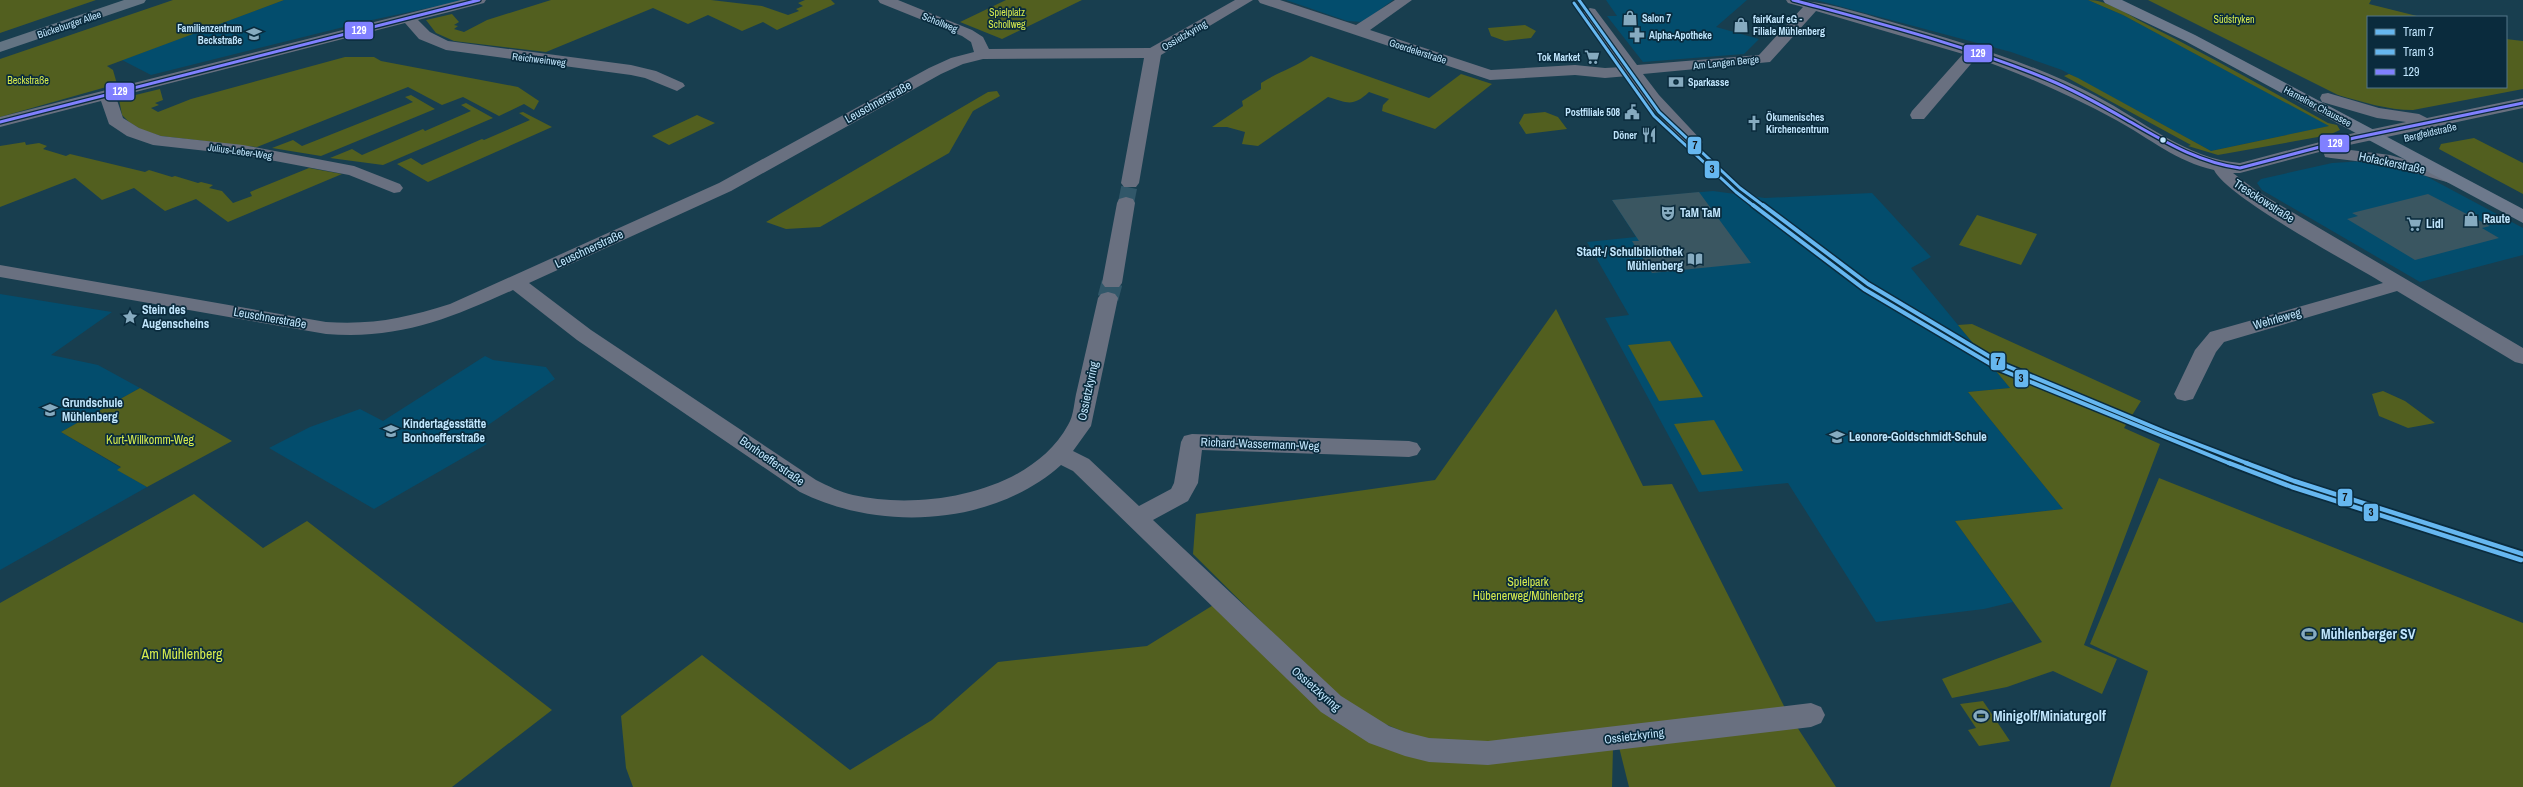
<svg xmlns="http://www.w3.org/2000/svg" width="2523" height="787" viewBox="0 0 2523 787" font-family="'Archivo Narrow',sans-serif">
<style>
.built{fill:#034d6d}
.green{fill:#525f1f}
.building{fill:#3a5661}
.lines{fill:none;stroke-linecap:round;stroke-linejoin:round}
.minor-tunnel-far1{stroke:#315769;stroke-width:16;stroke-dasharray:16 8;stroke-linecap:butt}
.minor-tunnel{stroke:#315769;stroke-width:21;stroke-dasharray:21 10;stroke-linecap:butt}
.minor{fill:#697080;fill-rule:evenodd}
.major{fill:#6d798c;fill-rule:evenodd}
.highway{fill:#637483;fill-rule:evenodd}
.bus-1-casing{stroke:#0a2b3d;stroke-width:5.5}
.bus-1{stroke:#8080ff;stroke-width:3}
.tram-1-far2-casing{stroke:#0a2b3d;stroke-width:5.5}
.tram-1-far1-casing{stroke:#0a2b3d;stroke-width:7}
.tram-1-casing{stroke:#0a2b3d;stroke-width:8}
.tram-2-far2-casing{stroke:#0a2b3d;stroke-width:5.5}
.tram-2-far1-casing{stroke:#0a2b3d;stroke-width:7}
.tram-2-casing{stroke:#0a2b3d;stroke-width:8}
.tram-1-far2{stroke:#66b7f0;stroke-width:3}
.tram-1-far1{stroke:#66b7f0;stroke-width:4}
.tram-1{stroke:#66b7f0;stroke-width:4.5}
.tram-2-far2{stroke:#66b7f0;stroke-width:3}
.tram-2-far1{stroke:#66b7f0;stroke-width:4}
.tram-2{stroke:#66b7f0;stroke-width:4.5}
.bus-dot{fill:#c1e6fd;stroke:#0a2b3d;stroke-width:1.5}
.labels{text-anchor:middle;stroke-width:3.5;stroke-linejoin:round;paint-order:stroke}
.far-park-label{font-size:10px;fill:#d6eb4d;stroke:#0a2b3d}
.far-poi-label{font-size:10px;font-weight:bold;fill:#c1e6fd;stroke:#0a2b3d;text-anchor:start}
.far-street-label{font-size:10px;fill:#c1e6fd;stroke:#0a2b3d}
.street-label{font-size:12px;fill:#c1e6fd;stroke:#0a2b3d}
.poi-label{font-size:12px;font-weight:bold;fill:#c1e6fd;stroke:#0a2b3d;text-anchor:start}
.park-label{font-size:12px;fill:#d6eb4d;stroke:#0a2b3d}
.near-poi-label{font-size:14px;font-weight:bold;fill:#c1e6fd;stroke:#0a2b3d;text-anchor:start}
.near-park-label{font-size:14px;fill:#d6eb4d;stroke:#0a2b3d}
.line-badge{stroke:#0a2b3d;stroke-width:1.5}
.badge-label{font-size:11px;text-anchor:middle;font-weight:bold;fill:#fff}
.pale-badge-label{font-size:11px;text-anchor:middle;font-weight:bold;fill:#111}
</style>
<rect width="100%" height="100%" fill="#183e4f"/>
<path class="built" d="M284,0h182l-94,20 -221,55 -29,-15z
M1286,0h107l-30,22 -16,-1z
M1606,0h141l-31,27 43,12 -15,15 -101,8 -36,-46h10z
M1816,0h272l35,15 207,111 -119,25 -149,-81 -51,-18z
M2365,161l27,4 30,9 101,54v27l-103,27 -158,-92 -5,-7 4,-4 71,-16z
M1713,191l52,7 107,-5 59,64 -20,11 99,120 -42,4 95,117 -108,12 58,81 -29,7 -108,13 -88,-139 -89,9 -94,-174 24,-3 -42,-73 49,-5 -24,-37z
M0,294l112,18 -61,43 47,10 42,23 -79,44 60,36 -3,2 29,17 -147,83z
M485,356l8,4 53,7 9,12 -80,55 12,10 -113,65 -105,-61 41,-21 50,-18 23,12z"/>
<path class="green" d="M0,0h96l-96,33z
M173,0h111l-177,66 6,4 4,14 -117,33v-58z
M551,0h160l51,6 26,9 11,-4 -3,-2 7,-3 -5,-3 7,-3h26l4,4 -58,26 -14,-8 -21,9 -34,-16 -20,9 -35,-16 -107,44 -92,-11 -18,-8 -10,-13 26,-6 7,8 -5,3 4,1 -4,3 10,3 23,-12z
M1006,0h76l-80,39 -42,-17z
M2088,0c19,0 39,14 56,23 62,31 123,66 184,100l9,2 3,5 -11,5 -111,20 -30,-9 3,-1 -127,-69 5,-2 9,4 133,73 118,-25 -206,-111z
M2148,0h223l-2,4 52,13h-53v70h138v-48l17,2v48l-110,21c-26,0 -50,-8 -75,-15z
M1525,25l11,6 -5,7 -26,3 -14,-5 -3,-8z
M1311,56l118,42 32,-24 31,10 -57,45 -53,-18 1,-6 6,-6 -20,-7c-16,15 -21,11 -41,5l-70,49 -16,-2 3,-12 -18,-5h-15l31,-21 -1,-5 19,-12v-6c17,-11 33,-15 50,-27z
M345,57h29l7,4 137,26 21,14 -5,9 -10,-6 -25,12 -36,-19 -21,8 -34,-18 -151,60 -96,-11 -19,-6 -13,-8 -7,-7 -3,-16 41,-10 3,11 -8,3 4,2 -8,3 7,4 33,-13z
M997,91l3,5 -27,15 -24,42 -129,74 -34,2 -20,-7 222,-130z
M411,95l24,14 -114,47 -49,-8 21,-8 9,6 111,-44 -8,-5z
M466,103l27,15 -110,47 -53,-7 22,-9 10,6 61,-26 2,2 46,-20 -10,-6z
M523,112l29,15 -124,55 -31,-18 14,-6 11,7 60,-26 2,1 46,-20 -11,-7z
M1545,112l13,5 9,12 -41,5 -7,-11 5,-9z
M697,115l18,8 -46,22 -17,-9z
M2474,138l49,25v31l-84,-45 2,-5z
M25,142l1,3 13,-2 8,3 -4,3 23,7 4,-2 75,18 4,-2 23,7 3,-1 23,7 3,-1 12,3 -4,3 13,3 11,12 19,-7 -2,-4 59,-24 33,6 -114,48 -32,-23 -31,12 -31,-23 -32,12 -27,-22 -75,29v-61z
M1977,215l60,19 -16,31 -62,-20z
M1556,309l87,177 29,-2 114,226 50,77h-207l-14,-56 -148,13 -53,-8 -56,-23 -44,-39 -121,-120 3,-40 239,-34z
M1972,324l169,77 -17,27 36,16 -76,201 33,14 -15,35 -49,-23 -46,16 -55,11 -10,-19 100,-37 -87,-121 108,-12 -95,-117 42,-4 -52,-63z
M1670,341l33,56 -44,4 -31,-56z
M140,388l92,53 -85,46 -30,-17 4,-3 -60,-35z
M2383,391l22,10 30,22 -27,5 -29,-12 -7,-22z
M1714,420l29,51 -41,4 -28,-51z
M2159,478l364,145v164h-413l38,-116 -58,-27z
M194,494l69,54 44,-27 245,189 -100,77h-452v-184z
M1215,604l159,138 239,6 -1,39h-979l-7,-19 -5,-52 81,-61 148,115 82,-50 66,-58 149,-16z
M1983,701l27,40 -31,5 -11,-16 8,-2 -16,-24z"/>
<path class="building" d="M1699,192l52,71 -99,10 -20,-32h7l-27,-41z
M2428,194l62,32 -8,2 17,10 -84,22 -68,-41 11,-3 -6,-3z"/>
<g class="lines">
<path class="minor-tunnel-far1" d="M1126,203l4,-20"/>
<path class="minor-tunnel" d="M1108,298l4,-15"/>
<path class="minor" d="M461,0h25l-2,3 -66,17 12,12 18,9 183,24 25,6 27,12 2,3 -8,5 -32,-13 -14,-3 -185,-25 -27,-11 -14,-16 -289,74 7,21 16,10 22,8 82,9 111,21 46,18 3,4 -3,4 -6,1 -45,-18 -106,-20 -90,-10 -26,-9 -18,-12 -8,-23 -101,26v-10z
M878,0h20l74,30 11,7 6,12 161,-1 85,-48h18l-92,55 -22,128 -3,4h-12l-3,-4 23,-125 -161,1 -20,5 -22,10 -210,117 -202,92 62,47 225,150c12,6 24,12 37,15 69,16 178,-2 215,-70 6,-9 6,-24 9,-35 7,-31 14,-61 21,-92l3,-4 7,-2 7,2 3,4 -27,128 -18,25 16,8 50,47 32,-17 3,-6 7,-41 3,-6 8,-2 217,7 8,2 4,6 -4,6 -8,2 -207,-7 -4,33 -10,18 -35,19 188,176 48,30 16,6 24,6 59,3 323,-38 10,4 4,8 -4,8 -10,4 -323,38 -59,-3 -24,-6 -36,-13 -48,-31 -248,-241 -12,-6c-68,61 -181,67 -261,27l-223,-152 -64,-50c-64,29 -115,50 -187,44l-326,-57v-12l326,57c48,3 79,-4 124,-18l269,-121 210,-115 22,-10 23,-6 -3,-10 -9,-6 -82,-33z
M1258,0h22l76,25 39,-25h17l-42,30 121,40 84,-5 30,3 17,-1 -39,-55 7,-4 5,1 42,56 122,-10 44,-48 -15,-4 -2,-3c36,0 71,12 106,22 69,20 139,40 204,74 46,24 91,63 144,67l114,-30 52,-11 -29,-4 -55,-16 -2,-4 2,-4 6,-1 51,15 40,6 8,4 96,-20v10l-188,40 55,7 66,19 3,4 -3,4 -6,1 -62,-18 -57,-7 -6,-1 -2,-6 -83,22h-7l25,19 265,156v16l-8,-2 -118,-71 -173,51 -8,10 -23,47 -8,2 -8,-2 -3,-5 21,-44 15,-18 173,-49c-33,-20 -155,-85 -169,-113 -37,-8 -65,-32 -98,-50 -45,-24 -91,-45 -140,-62l-52,61h-12l-2,-4 2,-4 51,-57 -147,-43 -46,51 -127,12 16,21 44,47 -3,4h-12l-41,-43 -19,-27 -23,2 -30,-3 -85,5 -230,-77z
M1126,197l7,2 2,4 -13,80 -3,4h-14l-3,-4 15,-80 2,-4z"/>
<path class="major" d="M2103,0h19l73,35 328,174v14l-338,-182 -80,-38z"/>
<path class="highway" d="M124,0h22l-2,3 -144,49v-10z"/>
<g class="bus-1-casing">
<path id="bus-1" d="M1793,0c85,23 172,45 254,79 27,11 54,26 80,41 37,21 70,42 113,48l114,-30 169,-35
M0,122l479,-122"/>
</g>
<use href="#bus-1" class="bus-1"/>
<g class="tram-1-far2-casing">
<path id="tram-1-far2" d="M1579,0l80,112 81,76 24,18"/>
</g>
<g class="tram-1-far1-casing">
<path id="tram-1-far1" d="M1763,205l105,79 134,80 161,67 86,33"/>
</g>
<g class="tram-1-casing">
<path id="tram-1" d="M2246,463l48,18 229,73"/>
</g>
<g class="tram-2-far2-casing">
<path id="tram-2-far2" d="M1574,3l80,113 82,76 18,14"/>
</g>
<g class="tram-2-far1-casing">
<path id="tram-2-far1" d="M1753,205l111,84 135,80 232,95"/>
</g>
<g class="tram-2-casing">
<path id="tram-2" d="M2229,463l63,24 229,73"/>
</g>
<use href="#tram-1-far2" class="tram-1-far2"/>
<use href="#tram-1-far1" class="tram-1-far1"/>
<use href="#tram-1" class="tram-1"/>
<use href="#tram-2-far2" class="tram-2-far2"/>
<use href="#tram-2-far1" class="tram-2-far1"/>
<use href="#tram-2" class="tram-2"/>
</g>
<defs>
<g id="shop-bare" transform="scale(1.2)"><path d="M-5-2.5h2.3a2.7 3.5 0 0 1 5.4 0H5L5.5 6h-11ZM-1.5-2.5h3a1.5 2.3 0 0 0-3 0Z" fill="#86abc0" stroke="#0a2b3d" stroke-width="2.5" paint-order="stroke"/></g>
<g id="school-bare" transform="scale(1.2)"><path d="M0-5L7-2L0 1L-7-2ZM-4 1L0 2.5L4 1V4Q0 6-4 4Z" fill="#86abc0" stroke="#0a2b3d" stroke-width="2.5" paint-order="stroke"/></g>
<g id="pharmacy-bare" transform="scale(1.2)"><path d="M-2-6h4v4h4v4h-4v4h-4v-4h-4v-4h4Z" fill="#86abc0" stroke="#0a2b3d" stroke-width="2.5" paint-order="stroke"/></g>
<g id="supermarket-bare" transform="scale(1.2)"><path d="M-6-5.5h2.5l.6 2H6L4.5 2H-2.5L-4.4-4H-6ZM-1.5 3.2a1.3 1.3 0 1 0 .1 0ZM3 3.2a1.3 1.3 0 1 0 .1 0Z" fill="#86abc0" stroke="#0a2b3d" stroke-width="2.5" paint-order="stroke"/></g>
<g id="bank-bare" transform="scale(1.2)"><path d="M-6-4H6V4H-6ZM0-2.3a2.3 2.3 0 1 0 0 4.6a2.3 2.3 0 1 0 0-4.6Z" fill="#86abc0" stroke="#0a2b3d" stroke-width="2.5" paint-order="stroke"/></g>
<g id="civic-bare" transform="scale(1.2)"><path d="M-.6-6.5H3V-4.5H.6V-3L4-1V1h2V6H-6V1h2V-1L-.6-3ZM-1.2 2.5V6h2.4V2.5Z" fill="#86abc0" stroke="#0a2b3d" stroke-width="2.5" paint-order="stroke"/></g>
<g id="church-bare" transform="scale(1.2)"><path d="M-1.2-6h2.4v3.5h3.3v2.4h-3.3V6h-2.4V-.1h-3.3v-2.4h3.3Z" fill="#86abc0" stroke="#0a2b3d" stroke-width="2.5" paint-order="stroke"/></g>
<g id="restaurant-bare" transform="scale(1.2)"><path d="M-5-6h1v4h1v-4h1v4h1v-4h1v5L-1.5 .5V6h-2V.5L-5-1ZM5-6V6H3V1.5H1.5Q1.5-4 5-6Z" fill="#86abc0" stroke="#0a2b3d" stroke-width="2.5" paint-order="stroke"/></g>
<g id="theatre-bare" transform="scale(1.2)"><path d="M-5-5.5Q0-4 5-5.5V0Q5 5 0 6Q-5 5-5 0ZM-3.3-2.5H-1v1.5H-3.3ZM1-2.5H3.3v1.5H1ZM-2.8 1Q0 5.5 2.8 1Z" fill="#86abc0" stroke="#0a2b3d" stroke-width="2.5" paint-order="stroke"/></g>
<g id="library-bare" transform="scale(1.2)"><path d="M-6-4Q-3-5.5-.7-3.5V5Q-3 3-6 4ZM6-4Q3-5.5 .7-3.5V5Q3 3 6 4Z" fill="#86abc0" stroke="#0a2b3d" stroke-width="2.5" paint-order="stroke"/></g>
<g id="sight-bare" transform="scale(1.2)"><path d="M0-6L1.8-2.2L6-1.7L2.9 1.2L3.7 5.4L0 3.3L-3.7 5.4L-2.9 1.2L-6-1.7L-1.8-2.2Z" fill="#86abc0" stroke="#0a2b3d" stroke-width="2.5" paint-order="stroke"/></g>
<g id="stadium-bare" transform="scale(1.2)"><path d="M0-5a6.5 5 0 1 0 0 10a6.5 5 0 1 0 0-10ZM-3.5-1.8h7v3.6h-7Z" fill="#86abc0" stroke="#0a2b3d" stroke-width="2.5" paint-order="stroke"/></g>
</defs>
<g fill-rule="evenodd">
<use href="#shop-bare" x="1630" y="18"/>
<use href="#shop-bare" x="1741" y="25"/>
<use href="#school-bare" x="254" y="34"/>
<use href="#pharmacy-bare" x="1637" y="35"/>
<use href="#supermarket-bare" x="1592" y="57"/>
<use href="#bank-bare" x="1676" y="82"/>
<use href="#civic-bare" x="1632" y="112"/>
<use href="#church-bare" x="1754" y="123"/>
<use href="#restaurant-bare" x="1649" y="135"/>
<use href="#theatre-bare" x="1668" y="213"/>
<use href="#shop-bare" x="2471" y="219"/>
<use href="#supermarket-bare" x="2414" y="224"/>
<use href="#library-bare" x="1695" y="259"/>
<use href="#sight-bare" x="130" y="317"/>
<use href="#school-bare" x="50" y="410"/>
<use href="#school-bare" x="391" y="431"/>
<use href="#school-bare" x="1837" y="437"/>
<use href="#stadium-bare" x="2309" y="634"/>
<use href="#stadium-bare" x="1981" y="716"/>
</g>
<circle class="bus-dot" cx="2163" cy="140" r="3.5"/>
<g class="labels">
<g class="far-park-label">
<text x="1007" y="16">Spielplatz<tspan x="1007" dy="12">Schollweg</tspan></text>
<text x="2234" y="23">Südstryken</text>
<text x="28" y="84">Beckstraße</text>
</g>
<g class="far-poi-label">
<text x="1642" y="22">Salon 7</text>
<text x="1753" y="23">fairKauf eG -<tspan x="1753" dy="12">Filiale Mühlenberg</tspan></text>
<text x="242" y="32" text-anchor="end">Familienzentrum<tspan x="242" dy="12">Beckstraße</tspan></text>
<text x="1649" y="39">Alpha-Apotheke</text>
<text x="1580" y="61" text-anchor="end">Tok Market</text>
<text x="1688" y="86">Sparkasse</text>
<text x="1620" y="116" text-anchor="end">Postfiliale 508</text>
<text x="1766" y="121">Ökumenisches<tspan x="1766" dy="12">Kirchencentrum</tspan></text>
<text x="1637" y="139" text-anchor="end">Döner</text>
</g>
<g class="far-street-label">
<text transform="translate(940 22) rotate(22)" y="4">Schollweg</text>
<text transform="translate(69 24) rotate(-19)" y="4">Bückeburger Allee</text>
<text transform="translate(1184 35) rotate(-30)" y="4">Ossietzkyring</text>
<text transform="translate(1418 51) rotate(18)" y="4">Goerdelerstraße</text>
<text transform="translate(539 59) rotate(7)" y="4">Reichweinweg</text>
<text transform="translate(1726 62) rotate(-6)" y="4">Am Langen Berge</text>
<text transform="translate(2318 106) rotate(28)" y="4">Hamelner Chaussee</text>
<text transform="translate(2430 132) rotate(-13)" y="4">Bergfeldstraße</text>
<text transform="translate(240 151) rotate(8)" y="4">Julius-Leber-Weg</text>
</g>
<g class="street-label">
<text transform="translate(878 102) rotate(-29)" y="4">Leuschnerstraße</text>
<text transform="translate(2392 163) rotate(12)" y="4">Hofackerstraße</text>
<text transform="translate(2264 201) rotate(33)" y="4">Tresckowstraße</text>
<text transform="translate(589 249) rotate(-25)" y="4">Leuschnerstraße</text>
<text transform="translate(270 318) rotate(10)" y="4">Leuschnerstraße</text>
<text transform="translate(2277 319) rotate(-16)" y="4">Wehrleweg</text>
<text transform="translate(1088 391) rotate(-78)" y="4">Ossietzkyring</text>
<text transform="translate(1260 444) rotate(2)" y="4">Richard-Wassermann-Weg</text>
<text transform="translate(772 461) rotate(35)" y="4">Bonhoefferstraße</text>
<text transform="translate(1316 689) rotate(41)" y="4">Ossietzkyring</text>
<text transform="translate(1634 736) rotate(-7)" y="4">Ossietzkyring</text>
</g>
<g class="poi-label">
<text x="1680" y="217">TaM TaM</text>
<text x="2483" y="223">Raute</text>
<text x="2426" y="228">Lidl</text>
<text x="1683" y="256" text-anchor="end">Stadt-/ Schulbibliothek<tspan x="1683" dy="14">Mühlenberg</tspan></text>
<text x="142" y="314">Stein des<tspan x="142" dy="14">Augenscheins</tspan></text>
<text x="62" y="407">Grundschule<tspan x="62" dy="14">Mühlenberg</tspan></text>
<text x="403" y="428">Kindertagesstätte<tspan x="403" dy="14">Bonhoefferstraße</tspan></text>
<text x="1849" y="441">Leonore-Goldschmidt-Schule</text>
</g>
<g class="park-label">
<text x="150" y="444">Kurt-Willkomm-Weg</text>
<text x="1528" y="586">Spielpark<tspan x="1528" dy="14">Hübenerweg/Mühlenberg</tspan></text>
</g>
<g class="near-poi-label">
<text x="2321" y="639">Mühlenberger SV</text>
<text x="1993" y="721">Minigolf/Miniaturgolf</text>
</g>
<g class="near-park-label">
<text x="182" y="659">Am Mühlenberg</text>
</g>
</g>
<g class="line-badge">
<rect x="344" y="21" width="30" height="19" rx="4" fill="#8080ff"/>
<rect x="1963" y="44" width="30" height="19" rx="4" fill="#8080ff"/>
<rect x="105" y="82" width="30" height="19" rx="4" fill="#8080ff"/>
<rect x="2319" y="134" width="31" height="19" rx="4" fill="#8080ff"/>
<rect x="1687" y="136" width="15" height="19" rx="4" fill="#66b7f0"/>
<rect x="1704" y="160" width="16" height="19" rx="4" fill="#66b7f0"/>
<rect x="1990" y="352" width="16" height="19" rx="4" fill="#66b7f0"/>
<rect x="2014" y="369" width="15" height="19" rx="4" fill="#66b7f0"/>
<rect x="2337" y="488" width="16" height="19" rx="4" fill="#66b7f0"/>
<rect x="2363" y="503" width="16" height="19" rx="4" fill="#66b7f0"/>
</g>
<g class="badge-label">
<text x="359" y="34">129</text>
<text x="1978" y="57">129</text>
<text x="120" y="95">129</text>
<text x="2335" y="147">129</text>
</g>
<g class="pale-badge-label">
<text x="1695" y="149">7</text>
<text x="1712" y="173">3</text>
<text x="1998" y="365">7</text>
<text x="2021" y="382">3</text>
<text x="2345" y="501">7</text>
<text x="2371" y="516">3</text>
</g>
<rect x="2367" y="16" width="140" height="72" fill="#0a2b3d" stroke="#53768a"/>
<rect x="2375" y="29" width="20" height="6" fill="#66b7f0" stroke="#53768a"/>
<text x="2403" y="36" font-size="12" fill="#c1e6fd">Tram 7</text>
<rect x="2375" y="49" width="20" height="6" fill="#66b7f0" stroke="#53768a"/>
<text x="2403" y="56" font-size="12" fill="#c1e6fd">Tram 3</text>
<rect x="2375" y="69" width="20" height="6" fill="#8080ff" stroke="#53768a"/>
<text x="2403" y="76" font-size="12" fill="#c1e6fd">129</text>
</svg>
